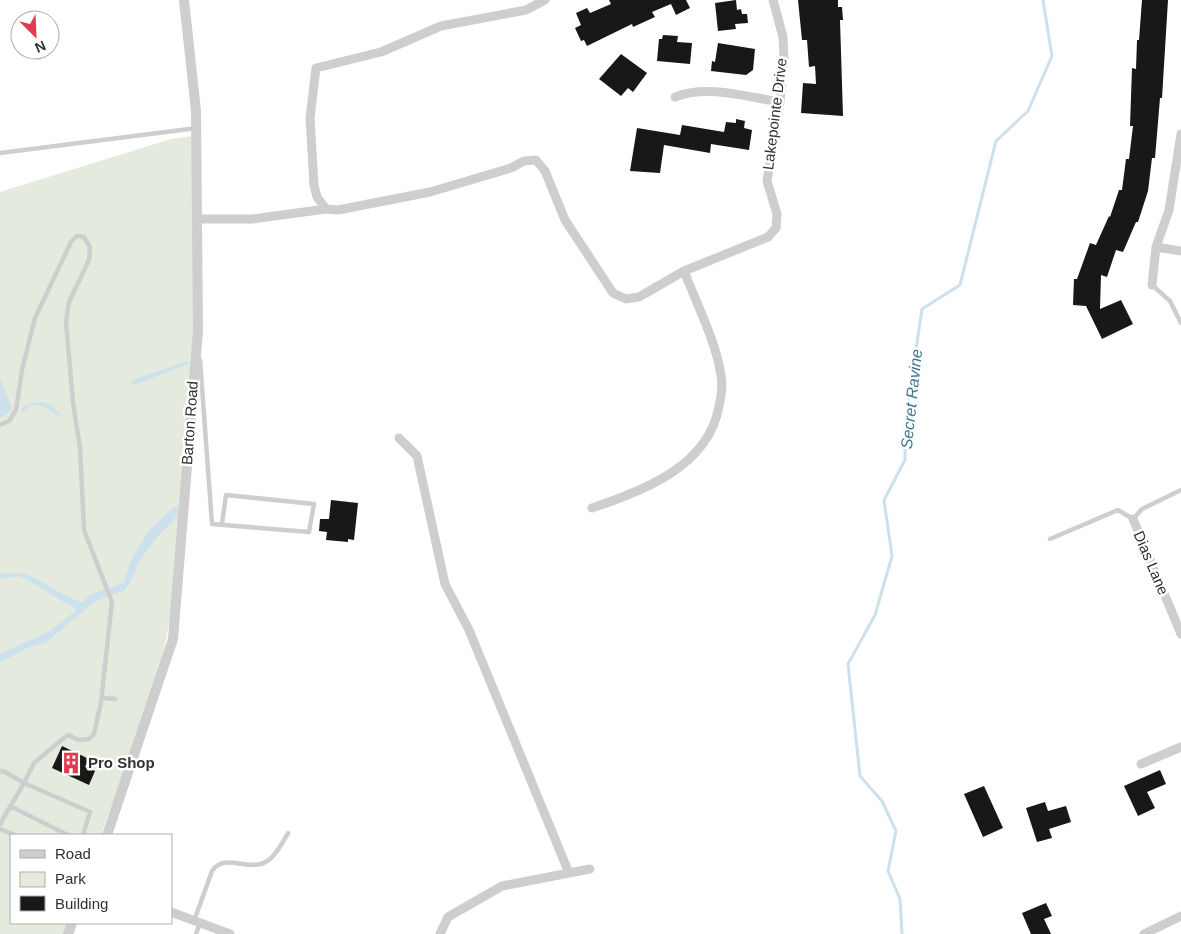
<svg xmlns="http://www.w3.org/2000/svg" width="1181" height="934" viewBox="0 0 1181 934" font-family="Helvetica,sans-serif">
<style>
.green{fill:#e4eadd}
.water{fill:#cde1ec}
.lines{fill:none;stroke-linecap:round;stroke-linejoin:round}
.stream{stroke:#cde1ec;stroke-width:3}
.building{fill:#181818}
.service{stroke:#cecece;stroke-width:4.5}
.minor{stroke:#cecece;stroke-width:9}
.tertiary{stroke:#cecece;stroke-width:10}
.labels{text-anchor:middle;stroke-width:5;stroke-linejoin:round;paint-order:stroke}
.street-label{font-size:15px;fill:#313131;stroke:#fff}
.poi-label{font-size:15px;font-weight:bold;fill:#313131;stroke:#fff;text-anchor:start}
.water-label{font-size:16px;font-style:italic;fill:#407591;stroke:#fff}
</style>
<rect width="100%" height="100%" fill="#fff"/>
<path class="green" d="M192,136l2,193 -24,288c-11,75 -44,147 -69,218h-90v88h59l-4,11h-66v-742l171,-53z"/>
<path class="water" d="M188,361v3l-54,21 -2,-2v-3z
M0,379l12,29 -1,3 -11,7z
M43,402l8,3 10,10c-10,2 -15,-14 -30,-9 -4,1 -6,5 -10,7l1,-5 8,-5z
M178,505l1,9 -22,23 -19,26 -5,14 -8,13 -29,11 -51,42 -18,5 -27,15v-9l48,-22 29,-22 -51,-31 -7,-3 -19,3v-4c32,-11 53,20 83,27l8,-8 33,-11c6,-28 28,-63 54,-78z"/>
<g class="lines">
<path class="stream" d="M902,934l-2,-35 -12,-28 8,-40 -14,-30 -22,-25 -12,-112 27,-49 17,-59 -8,-56 21,-40v-36l17,-115 38,-24 36,-144 32,-30 24,-55 -9,-56"/>
</g>
<path class="building" d="M609,0h77l4,8 -14,7 -5,-11 -19,8 3,5 -22,10 -1,-3 -45,22 -3,-6 -3,1 -6,-13 6,-3 -5,-12 11,-5 3,5 21,-9z
M736,0l1,10 4,-1 1,5h5l1,9 -13,1 1,5 -18,2 -3,-28z
M798,0h40v7h4l1,13h-3l3,96 -42,-3 2,-30 13,1 -1,-18 -6,1 -2,-27h-5z
M1142,0h26l-6,98h-2l-5,60h-3l-4,33 -10,31h-2l-13,30 -7,-2 -9,27 -6,-2 -1,34 21,-9 12,24 -31,15 -16,-33 -13,-1 1,-26h3l13,-36 6,2 13,-29 1,1 9,-27h3l4,-31h3l4,-33h-3l2,-58 4,1 1,-29h2z
M663,35l15,1 -1,6 15,1 -2,21 -33,-3 2,-22h3z
M718,43l37,6 -2,21 -7,5 -35,-4 1,-10 3,1z
M621,54l26,19 -14,19 -5,-4 -7,8 -22,-17z
M736,119l9,2 -1,7 8,2 -3,20 -38,-6 -1,9 -46,-8 -4,28 -30,-2 7,-43 43,7 2,-10 42,7 2,-10 10,1z
M331,500l27,3 -4,37 -6,-1v3l-22,-2 1,-8 -8,-1 1,-12h9z
M62,746l27,13 -4,8 10,4 -6,14 -37,-17z
M1160,770l6,14 -19,8 8,16 -17,8 -14,-30z
M984,786l19,42 -20,9 -19,-43z
M1045,802l3,9 18,-5 5,16 -22,7 3,9 -15,4 -11,-34z
M1046,903l6,13 -8,3 7,15h-20l-9,-21z"/>
<g class="lines">
<path class="service" d="M0,153l197,-25
M1152,285l18,16 11,22
M200,360l12,164 97,8 5,-28 -88,-9 -4,29
M0,425l9,-4 7,-11 6,-40 13,-52 36,-76 6,-6 7,1 6,10 -1,13 -20,42 -3,20 7,81 7,45 4,82 28,72 -11,100 -7,32 -5,5 -11,1 -9,-5 -4,2 -31,26 -10,20 -19,-11 -5,-1
M1050,539l68,-29 15,9 9,-10 39,-19
M102,698l13,1
M10,806l58,29
M0,824l24,-41 66,29 -7,23
M0,829l15,6
M194,921l18,-50c14,-20 40,4 58,-12 8,-7 13,-17 18,-26
M196,934l4,-11"/>
<path class="minor" d="M545,0l-19,10 -85,16 -60,26 -65,16 -6,50 4,67 3,12 9,12 12,1 92,-18 81,-24 13,-7 12,-1 9,11 20,49 48,73 13,6 13,-2 45,-26 84,-34 8,-9 1,-14 -10,-33 13,-79 4,-45 -1,-20 -10,-37
M675,97c32,-13 72,0 105,5
M1181,134l-12,76 -13,37 25,4
M197,219h55l74,-10
M1152,285l4,-38
M399,438l18,18 28,128 24,46 100,243
M592,508c51,-17 117,-42 127,-102 2,-9 4,-21 2,-30 -4,-32 -25,-74 -37,-105
M1133,519l48,115
M1141,764l40,-17
M171,912l59,22
M440,934l8,-17 54,-31 88,-17
M1144,934l37,-18"/>
<path class="tertiary" d="M107,835l66,-196 25,-308 -2,-220 -12,-111
M68,934l4,-11"/>
</g>
<defs>
<g id="building-bare" transform="scale(1.725)"><path d="M-4-6H4V6H1V3H-1V6H-4ZM-2.5-4.3h1.7v1.8h-1.7ZM.8-4.3h1.7v1.8H.8ZM-2.5-1h1.7V.8h-1.7ZM.8-1h1.7V.8H.8Z" fill="#e03b4e" stroke="#fff" stroke-width="2.5" paint-order="stroke"/></g>
</defs>
<g fill-rule="evenodd">
<use href="#building-bare" x="71" y="763"/>
</g>
<g class="labels">
<g class="street-label">
<text transform="translate(775 114) rotate(-83)" y="5">Lakepointe Drive</text>
<text transform="translate(190 423) rotate(-86)" y="5">Barton Road</text>
<text transform="translate(1151 563) rotate(67)" y="5">Dias Lane</text>
</g>
<g class="poi-label">
<text x="88" y="768">Pro Shop</text>
</g>
<g class="water-label">
<text transform="translate(911 399) rotate(-84)" y="6">Secret Ravine</text>
</g>
</g>
<rect x="10" y="834" width="162" height="90" fill="#ffffff" stroke="#adadad"/>
<rect x="20" y="850" width="25" height="8" fill="#cecece" stroke="#adadad"/>
<text x="55" y="859" font-size="15" fill="#313131">Road</text>
<rect x="20" y="872" width="25" height="15" fill="#e4eadd" stroke="#adadad"/>
<text x="55" y="884" font-size="15" fill="#313131">Park</text>
<rect x="20" y="896" width="25" height="15" fill="#181818" stroke="#adadad"/>
<text x="55" y="909" font-size="15" fill="#313131">Building</text>
<g transform="translate(35 35) rotate(156)"><circle r="24" fill="#ffffff" stroke="#adadad"/>
<path d="M0-4L9 19L0 12L-9 19Z" fill="#e03b4e"/>
<text y="-8" font-size="14" font-weight="bold" text-anchor="middle" fill="#313131">N</text>
</g>
</svg>
